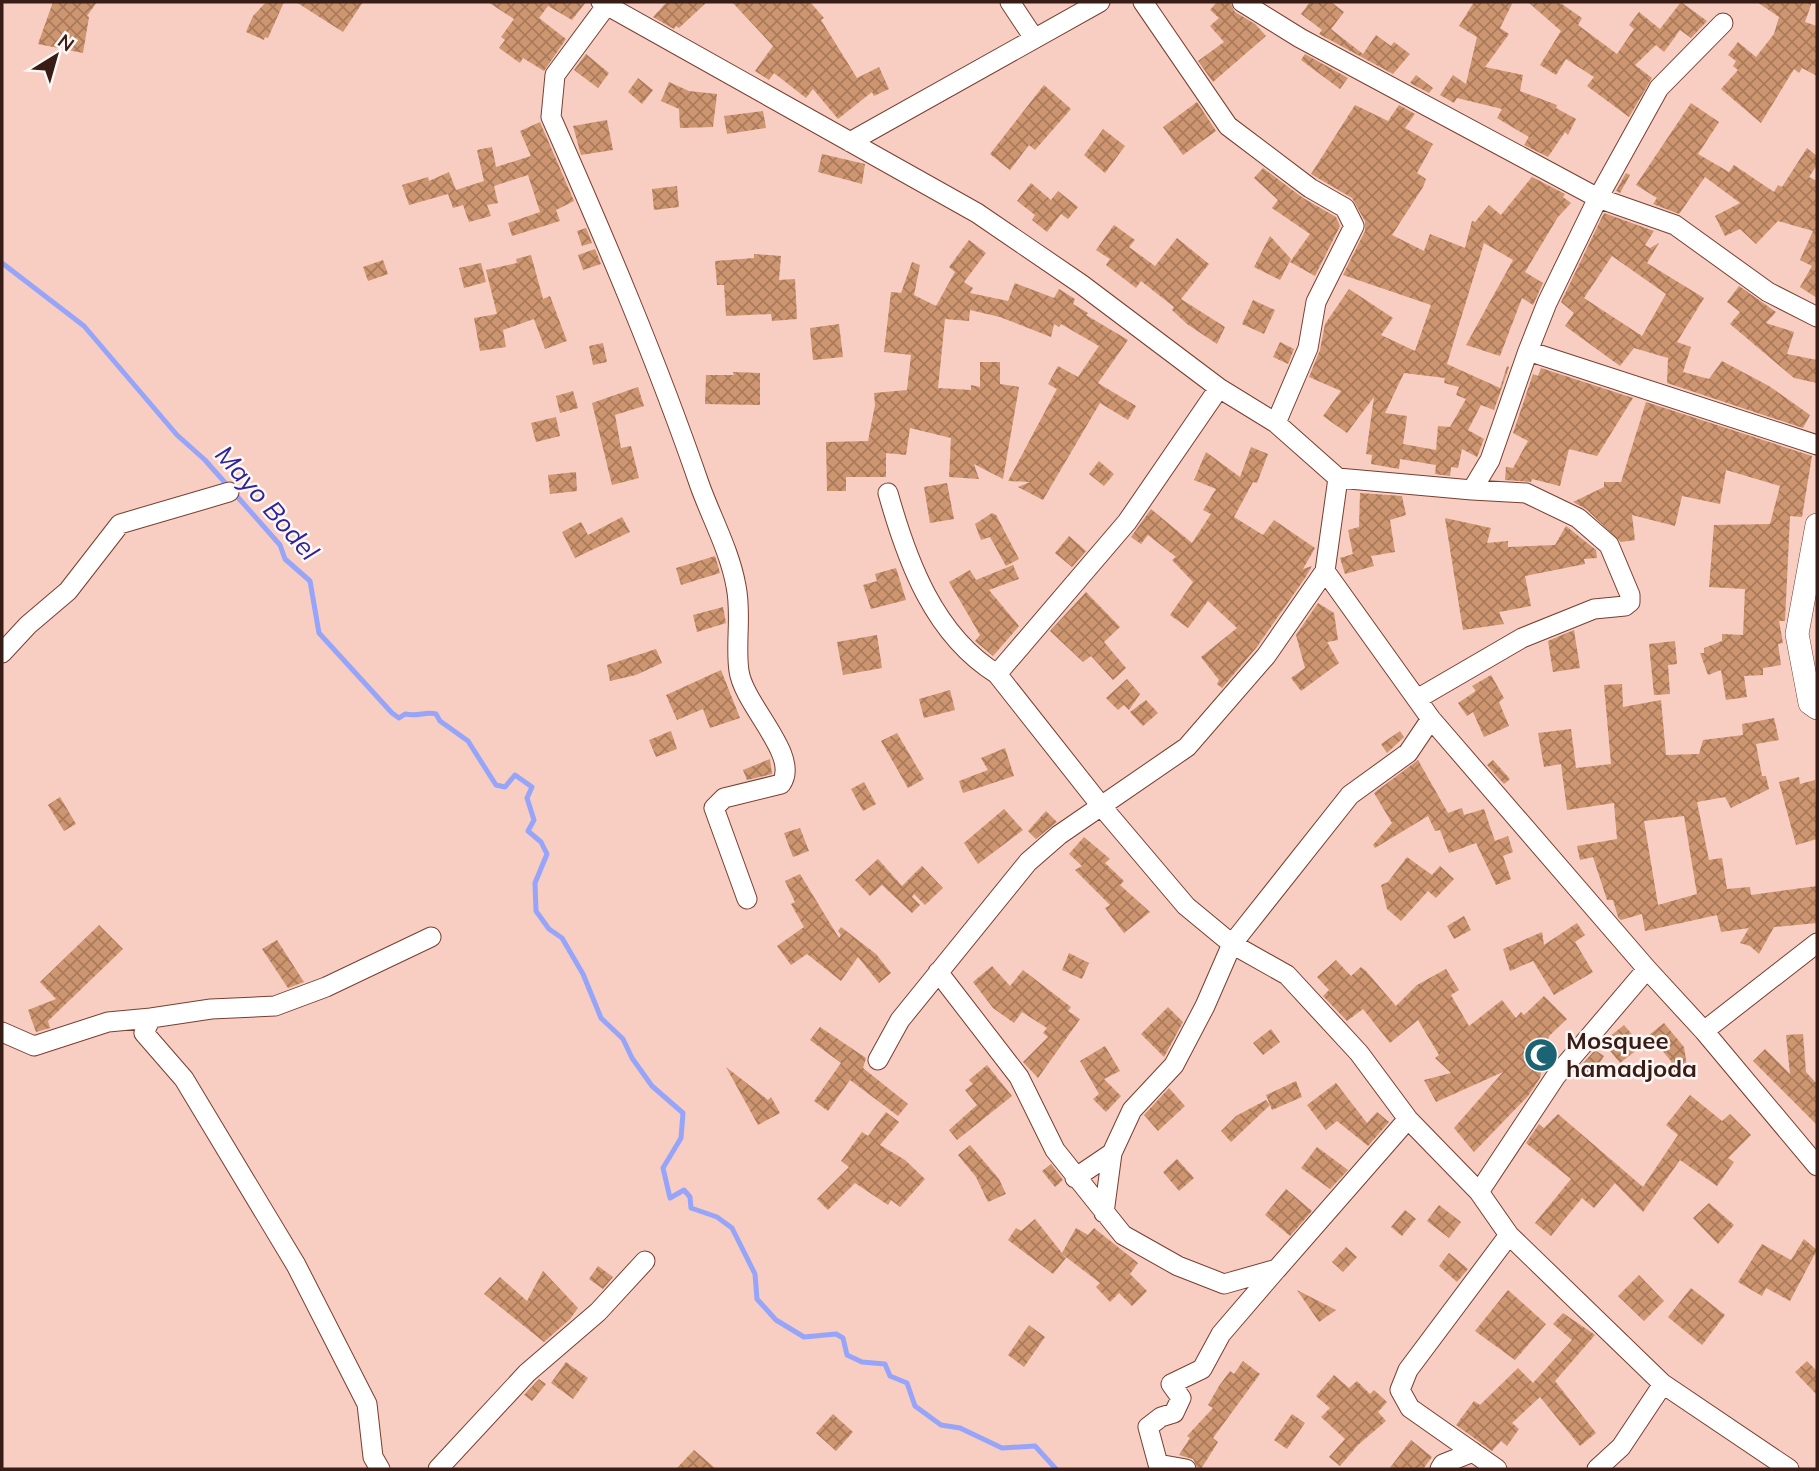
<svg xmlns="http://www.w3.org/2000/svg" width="1819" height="1471" viewBox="0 0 1819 1471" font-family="Mulish,sans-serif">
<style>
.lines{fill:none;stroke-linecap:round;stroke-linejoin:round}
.stream{stroke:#96a5f9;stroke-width:5}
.building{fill:url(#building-cross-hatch);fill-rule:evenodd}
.minor-casing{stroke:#793e2f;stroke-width:21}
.tertiary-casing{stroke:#793e2f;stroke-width:24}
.minor{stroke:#fff;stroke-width:19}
.tertiary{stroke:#fff;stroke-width:23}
.labels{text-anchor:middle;stroke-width:5;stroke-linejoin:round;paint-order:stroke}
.poi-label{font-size:24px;font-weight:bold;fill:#371d16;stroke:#fff7f5;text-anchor:start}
.water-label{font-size:26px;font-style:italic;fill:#2c249b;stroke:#fff7f5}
</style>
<defs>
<pattern id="building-cross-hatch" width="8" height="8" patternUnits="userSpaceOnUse" patternTransform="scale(1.75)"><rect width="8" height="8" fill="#ce9670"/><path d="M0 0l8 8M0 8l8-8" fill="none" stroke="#a87a5b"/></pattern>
</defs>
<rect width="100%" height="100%" fill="#f8cdc2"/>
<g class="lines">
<path class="stream" d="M2,263l82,63 93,109 28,25 75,85 5,14 25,22 9,52 73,80 7,5 6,-4c13,3 21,-3 31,0l4,7 28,20 28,44 9,2 10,-12 17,12 -5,11 7,22 -6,11 13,11 6,12 -12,29 1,28 13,18 13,9 21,36 18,44 22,21 9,19 20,28 31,27 -2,25 -18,30 7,30 14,-8 6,7 1,11 26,9 15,11 23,46 2,25 19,21 28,17 32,-3 7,4 4,17 15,7 23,2 5,12 17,7 8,23 26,19 19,3 42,20 33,-2 21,23"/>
</g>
<path class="building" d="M53,2h44l-10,14 2,1 -6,36 -45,-9z
M266,2h18l-16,36 -3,-1 -1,3 -18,-8 7,-16z
M296,2h67l-20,30z
M488,2h98l-14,18 -24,-14 -9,12 27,21 -22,32 -21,-13 -3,5 -21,-15 6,-8 -4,-3 13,-18z
M667,2h40l-28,26 -3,-2 -2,3 -21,-12z
M732,2h78l14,16 -3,2 36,58 22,-11 10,22 -15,7 -2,-4 -34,27 -25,-30 -7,9 -32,-25 -5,7 -14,-9 18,-25z
M1217,2h13l5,10 20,12 11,12 -53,46 -15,-21 26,-19 -14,-16 9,-8 -9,-8z
M1310,2h21l13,10 -13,17 32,25 13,-19 15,11 3,-4 16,12 -17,20 -74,-40 3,-4 -21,-16z
M1474,2h39l-13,26 9,6 -24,33 38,8 -3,16 37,14 -1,3 20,11 -8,16 -3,-3 -17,25 -24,-12 5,-8 -32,-19 5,-9 -45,-11 -3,5 -14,-8 13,-20 13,9 11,-47 -18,-11z
M1528,2h31l23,16 -4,7 39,29 17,-25 -5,-4 10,-13 21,17 21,-27 26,19 -16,17 -11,-8 -16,22 -8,-7 -21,20 17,13 -23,39 -42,-31 7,-9 -28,-18 -10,16 -16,-10 21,-34z
M1757,2h55l-7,20 12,4v50l-15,-8 -3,5 -5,-4 -33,54 -40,-34 17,-19 -5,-4 3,-5 -8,-6 10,-13 18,15 18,-23 5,-17z
M586,54l23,19 -11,15 -24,-18z
M1305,54l43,24 -8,11 -39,-29z
M1416,75l17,13 -4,5 -19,-10z
M638,78l15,12 -11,14 -14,-12z
M669,82l20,9 28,3 -4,33 -33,1 -1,-19 -18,-8z
M1044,85l27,24 -36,41 -6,-5 -19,25 -20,-16z
M1197,102l19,29 -33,24 -20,-28z
M1691,103l28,19 -21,32 31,18 5,-7 40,27 4,-7 4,2 25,-39 10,8v9l-8,12 8,4v117l-17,-11 12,-21 -12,-6 13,-29 -35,-10 -22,23 -16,-15 -15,7 -10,-20 25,-13 -35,-26 -26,37 -26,-10 4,-6 -21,-13z
M1355,105l33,16 11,-16 16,9 -10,14 28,16 -16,29 9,6 -3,8 -31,48 32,16 6,-17 35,14 7,-27 3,1 14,-17 12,10 31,-38 33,17 -2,3 8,6 -13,14 -33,55 18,11 -10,22 -11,-7 -22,58 -34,-11 47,-85 -29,-17 -37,121 53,24 7,-22 2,1 -15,43 -13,-5 -13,25 16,9 -7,18 -15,-8 -4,19 -7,-1 -1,9 -15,-2 1,-9 -36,-6 -1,10 -28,-5 1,-9 -6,-1 8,-57 -27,36 -24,-17 18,-25 -32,-14 11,-27 5,-26 24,-35 44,29 -12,17 34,16 16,-46 -88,-30 22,-44v-10l-13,-23 -41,-24zM1404,373l41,5 -1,5 15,4 -3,8 10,4 -16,28 -12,-1 -2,24 -33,-6 4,-28 -22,-3z
M763,111l3,17 -39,6 -3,-18z
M607,120l6,30 -32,5 -8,-29z
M540,122l34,79 -18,9 4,11 -48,15 -4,-13 32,-11 -12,-37 -34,11 4,17 -11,2 4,11 -22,6 -6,-17 -10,3 -5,-14 -39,11 -7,-20 26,-8 1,4 20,-9 7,18 28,-9 -7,-31 15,-3 4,20 35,-11 -11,-25z
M1103,129l22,17 -20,27 -21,-18z
M822,154l43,10 -3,20 -44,-12z
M1263,168l40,30 33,19 4,9 -25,50 -25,-14 20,-28 -38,-26 6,-8 -24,-22z
M1626,173l4,2 -10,18 -4,-2z
M1031,183l20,17 7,-9 20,16 -10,12 -7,-5 -14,18 -15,-12 3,-5 -18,-14z
M677,186l2,21 -25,3 -2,-21z
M1604,213l50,18 -9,14 5,3 9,-5 -12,20 57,35 -27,44 14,5 -8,25 26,7 13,-18 47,25 41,29 -7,13 -136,-45 1,-25 -34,-10 -14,18 -55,-40 9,-13 -13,-11zM1612,256l54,38 -24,42 -58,-38z
M1114,225l21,15 -6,7 26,19 22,-28 32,26 -28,35 44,28 -8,17 -30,-20 -15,-14 2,-3 -33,-26 -5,7 -30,-23 4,-6 -14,-9z
M586,228l6,15 -10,3 -5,-15z
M1270,236l21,23 -11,21 -26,-13z
M969,240l17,13 -22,29 9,6 -3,5 38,8 7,-18 39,15 5,-9 16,10 -2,5 15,9 -2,2 42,25 -30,43 38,23 -8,14 -28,-17 -57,97 -25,-13 12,-5 -22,-1 49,-92 -9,-5 10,-18 20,11 21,-31 -38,-22 -2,3 -5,-3 -3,13 -51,-20 -30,-7 -1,11 -24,-2 -7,69 33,2v-5l9,2v-25h20v22l19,3 -16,92 -29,-15 5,15 -30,-2 2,-39 -41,-10 -4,27 -20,-2v24h-40v14h-19l-1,-49 42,-1 7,-36 -1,-12 33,-3 4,-35 -27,-3 7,-60 10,1 11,-31 8,3 -6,30 22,11 19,-34 -6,-5z
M595,249l6,15 -18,6 -5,-15z
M754,254l27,2 -2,24 16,-1 2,40 -25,2 -1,-7 -45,2 -2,-31h-7l-2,-24 39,-3z
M531,255l12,44 7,-3 17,45 -22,8 -11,-30 -31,11 3,17 -26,4 -6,-33 23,-4 -11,-44 31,-7 -1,-4z
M383,260l5,14 -20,7 -5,-14z
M481,263l5,19 -22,6 -5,-20z
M1739,286l37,26 -10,11 28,9 -7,22 30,6v23l-23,-5 -64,-54 10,-12 -13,-10z
M1253,300l22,10 -11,24 -22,-10z
M839,324l4,33 -30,3 -3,-32z
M1280,342l14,7 -6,15 -15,-7z
M603,343l4,19 -14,3 -4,-19z
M1541,368l92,30 -36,58 -28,-7 -9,37 -28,-7 -1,3 -26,-2 1,-13 7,1 15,-27 -15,-8 20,-59 5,2z
M733,372l27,1v32l-55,-1 1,-29h28z
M638,387l6,19 -29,9 6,33 10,-2 8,32 -27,7 -20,-82z
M573,391l5,17 -18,5 -4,-17z
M1646,402l166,54 -10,61 -12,-1 -5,105h-6l4,22 -5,1 3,21 -18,3v7l-19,1 3,21 -21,3 -5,-30 -13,5 -8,-22h4v-5l18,-7v-7l21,1 2,-46 -36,-2 5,-62 56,-1 10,-38 -54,-16 -6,34 -38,-8 -7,30 -43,-11 3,25 -14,2 -35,-33 -13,-7 31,-15v-5h17z
M556,417l4,19 -24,6 -5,-19z
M1251,447l17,7 -11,29 -4,-1 -19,35 29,18 11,-15 41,28 -12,21 9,-3 -7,12 -49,70 -34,40 -5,-4 2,-4 -18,-23 36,-29 -29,-27 -20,27 -18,-13 23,-33 -21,-22 4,-3 -28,-22 -7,9 -10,-7 20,-28 41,34 19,-29 -8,-4 13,-21 -22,-9 12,-28 34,25z
M1099,461l15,13 -10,12 -15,-12z
M576,472l1,19 -27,3 -2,-19z
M947,483l7,36 -24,4 -6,-36z
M1360,493l42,3 4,19 -16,5 5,32 -24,4 3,10 -29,8 -5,-16 13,-4 -5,-24 11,-3z
M992,513l4,2 23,44 -13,7 -16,-29 -9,3 -6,-16z
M622,517l8,15 -55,26 -13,-26 19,-10 7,13z
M1445,518l46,10 -4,15 21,-2v6l47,-2 11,-19 30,24 1,8 -13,1 1,5 -60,12 6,30 -32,6 5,12 -41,6z
M1069,536l17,15 -14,16 -17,-14z
M715,556l5,17 -39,12 -5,-17z
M1013,565l6,14 -30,11 30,36 -26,30 -18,-15 5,-6 -31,-53 21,-12 6,10z
M896,568l10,32 -35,9 -8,-24 14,-4 -2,-7z
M1086,592l34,35 -16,15 22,26 -13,12 -22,-24 -8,6 -33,-31z
M1318,603l16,10 4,27 -11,2 12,21 -38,28 -10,-13 14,-10 -9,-33z
M723,607l3,16 -29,9 -4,-17z
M1574,630l6,38 -27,4 -5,-31z
M877,635l5,33 -39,7 -6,-33z
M1675,641l2,23 -9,1 2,29 -16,1 -5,-51z
M656,649l6,14 -26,12 -26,6 -3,-16z
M721,670l19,48 -30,10 -7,-19 -26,11 -11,-25z
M1491,675l13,23 -5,4 10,24 -25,11 -11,-25 -6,4 -9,-13 18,-12 -4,-5z
M1127,679l13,15 -11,16 -5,-5 -6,5 -12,-12z
M1622,684l1,23 38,-7 5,55 33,-1 4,-14 40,-5 -1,-11 32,-6 5,22 -23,4 6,32h4l3,13 -38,19 -6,-11 -28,5 12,58 13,-2 5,31 23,-2 1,8 66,-9v37l-43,4 -15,27 -9,-8 -10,-3 9,-15 -28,4 -4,-17 -72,16 -3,-17 -21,6 -3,-3 -5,-17h-6l-14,-43 -13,3 -3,-14 40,-7 -3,-36 -47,7 -6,-46 -17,3 -6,-34 33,-4 5,39 35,-4 -7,-79zM1684,816l13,78 -39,11 -14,-84z
M950,690l5,20 -31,8 -5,-19z
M1146,700l12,13 -15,13 -13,-14z
M671,731l6,18 -21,8 -7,-17z
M1400,731l4,6 -17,16 -6,-9z
M897,733l27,46 -16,9 -27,-47z
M1005,748l9,28 -51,17 -4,-12 29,-11 -7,-12z
M770,759l2,15 -25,6 -4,-10z
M1418,760l30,53 14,-5 2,7 20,-6 11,32 13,-5 5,16 -10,4 8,23 -15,6 -20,-42 -27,10 -9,-23 -5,1 -7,-15 -53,32 -2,-3 19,-22 -18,-30z
M1493,760l17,19 -6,5 -17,-19z
M1799,777l1,7 15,-4 2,59 -21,6 -17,-63z
M864,782l12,22 -13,7 -12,-22z
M60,797l16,27 -12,7 -16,-26z
M1004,809l19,21 -45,34 -14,-21z
M1046,811l11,11 -21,17 -8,-8z
M800,828l9,23 -16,6 -9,-24z
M1084,837l26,22 -5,4 19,18 -4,4 30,27 -26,21 -19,-25 5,-3 -35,-35 7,-4 -13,-12z
M1407,857l25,18 8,-9 14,13 -18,19 -8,-7 -27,30 -14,-12 -6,-24 7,-3z
M878,859l24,27 20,-20 21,22 -18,17 -11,-11 -2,3 8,8 -8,8 -30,-28 -12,11 -15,-16z
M800,874l39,64 2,-3 -3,-4 3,-4 35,27 15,19 -12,10 -21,-26 -17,24 -34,-27 -16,11 -14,-19 27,-19 -13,-23 4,-2 -10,-21z
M1464,916l7,14 -17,9 -7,-13z
M1577,923l8,12 -10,7 18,30 -39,23 -21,-34 -23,10 -7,-22 39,-17 2,13z
M99,925l24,24 -75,72 2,7 -14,4 -8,-22 28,-11 -16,-17z
M277,940l27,42 -16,6 -26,-39z
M1069,953l20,10 -7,16 -20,-9z
M1336,960l15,16 10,-9 5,4 30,35 21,-21 29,-16 13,21 -8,5 18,31 33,-26 14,18 5,-6 3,3 20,-19 23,23 -18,17 -9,42 -12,18 -54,56 -20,-24 49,-56 -67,30 -12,-22 27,-7 -16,-15 4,-3 -21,-35 -28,23 -27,-34 -16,12 -24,-25 6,-6 -12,-13z
M992,966l18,20 13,-16 48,37 -3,4 12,8 -42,59 -15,-16 25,-25 -5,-4 4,-5 -25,-16 -8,11 -21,-15 -20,-26z
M1168,1007l15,15 -19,35 -23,-23z
M1664,1023l20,24 4,26 -14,2 -3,-14 -22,-26z
M1624,1025l18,21 -22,17 -17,-21z
M820,1027l46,31 -3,10 45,36 -10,12 -48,-36 -22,31 -14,-10 27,-38 -31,-23z
M1271,1029l9,13 -17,13 -10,-12z
M1803,1034l3,38 11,12v41l-64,-64 12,-12 25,25 -4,-39z
M1105,1046l15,25 -16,8 17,17 -15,16 -13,-13 6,-5 -19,-33z
M1595,1050l9,6 -14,22 -13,-8z
M987,1065l25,31 -55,44 -8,-10 28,-25 -12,-15 8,-6 -4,-4z
M726,1067l42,33 3,-3 9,16 -22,12z
M1296,1081l6,16 -30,13 -6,-15z
M1336,1083l31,40 10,-11 12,10 -21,24 -31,-25 -11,9 -19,-25z
M1169,1088l16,18 -27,25 -14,-16z
M1690,1095l32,26 8,-7 21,21 -23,23 6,4 -17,24 -37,-26 -37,52 -28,-29 -21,25 -12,-10 -31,38 -16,-13 36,-44 -45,-36 13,-19 5,4 14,-14 85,73 35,-52 -12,-10z
M1266,1100l4,5 -39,37 -10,-11 15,-15z
M886,1112l13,10 -19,23 25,15 20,19 -25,28 -9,-7 -3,5 -33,-22 -27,27 -11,-11 32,-32 -8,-6 21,-29 6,4z
M970,1145l29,34 7,15 -18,8 -12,-25 -18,-22z
M1317,1147l31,23 -18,19 -29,-21z
M1177,1159l17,19 -15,13 -16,-19z
M1051,1164l12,16 -8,7 -13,-16z
M1286,1189l26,22 -22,25 -25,-21z
M1709,1203l25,22 -16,19 -25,-26z
M1439,1205l22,17 -12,16 -22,-17z
M1405,1210l11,9 -14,17 -11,-9z
M1035,1219l27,34 14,-25 12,7 6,-7 44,35 -8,11 17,17 -15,15 -13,-13 -9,9 -14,-15 4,-4 -38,-29 4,4 -13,16 -45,-34 8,-12 5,3z
M1804,1239l13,11 -27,51 -24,-13 -4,8 -24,-14 24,-38 29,16z
M1346,1247l11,10 -14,15 -11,-10z
M1449,1253l19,16 -11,13 -18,-16z
M598,1266l15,11 -10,12 -14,-10z
M543,1271l35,37 -8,11 -26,23 -60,-48 16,-17 27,24z
M1639,1275l25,26 -20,20 -26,-25z
M1691,1288l34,27 -23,30 -34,-28z
M1297,1290l39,20 -17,12z
M1508,1290l38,34 -31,36 -40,-29z
M1563,1313l32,22 -40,46 41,52 -16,13 -40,-49 -28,26 7,6 -12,17 -6,-5 -9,10 -36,-26 18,-24 6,4 38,-37 15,15 39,-43 -19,-16z
M1029,1325l16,12 -21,30 -16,-12z
M1243,1361l17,13 -47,64 5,4 -17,27h-3l-5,-10 -14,-4 11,-17 -3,-2 26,-28 -5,-3 11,-19 11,-15 4,3z
M1807,1361l10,10v24l-22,-23z
M566,1362l22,16 -15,21 -22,-16z
M1334,1375l15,13 8,-7 13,13 4,-4 13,12 -9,10 8,9 -28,24 -18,21 -11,-9 16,-18 -24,-22 9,-9 -14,-12z
M539,1379l7,5 -14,17 -8,-6z
M833,1414l20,18 -17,19 -20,-18z
M1292,1414l13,9 -18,26 -13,-9z
M1411,1440l21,17 -9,12h-34z
M694,1450l22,19h-40z"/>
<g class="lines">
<g class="minor-casing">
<path id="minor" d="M601,2l376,211 104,71 138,104 57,35 62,55 134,12 18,-30 38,-109 289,94
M609,2l-54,73 -4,42c54,122 106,244 149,369 12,33 30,66 36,100 6,29 -1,57 3,85 5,35 62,85 42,113l-57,14 -10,10 33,91
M1010,2l24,36
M1143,2l85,124 82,62 35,20 9,18 -38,76 -8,46 -32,75
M1242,2l58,36 298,160 77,27 93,67 49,25
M850,142l250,-140
M1528,351l19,-48 51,-105 61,-110 64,-65
M1338,478l-13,93 106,148 216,250 57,62 113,135
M888,493c19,68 46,142 109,181l105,133 84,99 46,38 55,31 72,78 49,66 71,73 30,43 154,149 126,85
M2,653l26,-28 40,-34 52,-67 109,-32
M997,674l130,-152 92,-134
M1417,699l105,-61 72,-29 31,-3 5,-4v-7l-21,-50 -31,-27 -52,-25 -54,-3
M938,972l81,105 36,73 68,85 55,31 46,18 53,-15 131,-150
M1704,1031l113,-88
M2,1032l32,14 74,-24 43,-4
M878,1060l22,-40 128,-158 31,-27 128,-88 79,-91 59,-85
M1075,1178l37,-25
M1479,1192l77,-116 91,-107
M1104,1213l8,-60 20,-43 42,-45 31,-59 27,-62 118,-149 58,-42 23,-34
M380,1469l-7,-12 -6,-53 -71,-139 -112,-186 -40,-46 7,-15 60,-9 64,-3 51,-19 105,-50
M438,1469l89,-96 71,-61 47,-51
M1186,1469l-28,-5 -10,-37 13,-10 13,-4 7,-15 -10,-14 31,-15 19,-35 55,-64
M1440,1469l3,-5 30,-12
M1497,1469l-87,-61 -10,-18 8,-20 101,-135
M1597,1469l24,-22 42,-63"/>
</g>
<g class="tertiary-casing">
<path id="tertiary" d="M1817,525l-20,109 13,69 7,5"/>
</g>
<use href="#minor" class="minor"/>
<use href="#tertiary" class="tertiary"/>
</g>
<defs>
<g id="mosque-disc" transform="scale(1.75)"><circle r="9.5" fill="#1c6373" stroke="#fff7f5"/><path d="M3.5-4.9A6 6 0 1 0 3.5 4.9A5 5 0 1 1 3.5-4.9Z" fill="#fff"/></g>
</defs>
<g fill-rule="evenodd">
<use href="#mosque-disc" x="1541" y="1055"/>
</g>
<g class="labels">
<g class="poi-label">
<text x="1566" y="1049">Mosquee<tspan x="1566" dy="28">hamadjoda</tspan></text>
</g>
<g class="water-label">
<text transform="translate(267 503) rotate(49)" y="9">Mayo Bodel</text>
</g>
</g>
<rect width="1819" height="1471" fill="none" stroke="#371d16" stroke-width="7"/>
<g transform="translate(56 56) rotate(37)" stroke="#fff7f5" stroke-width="5" paint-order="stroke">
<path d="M0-5L12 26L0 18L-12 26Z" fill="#371d16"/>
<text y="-10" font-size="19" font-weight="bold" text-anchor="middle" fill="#371d16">N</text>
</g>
</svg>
